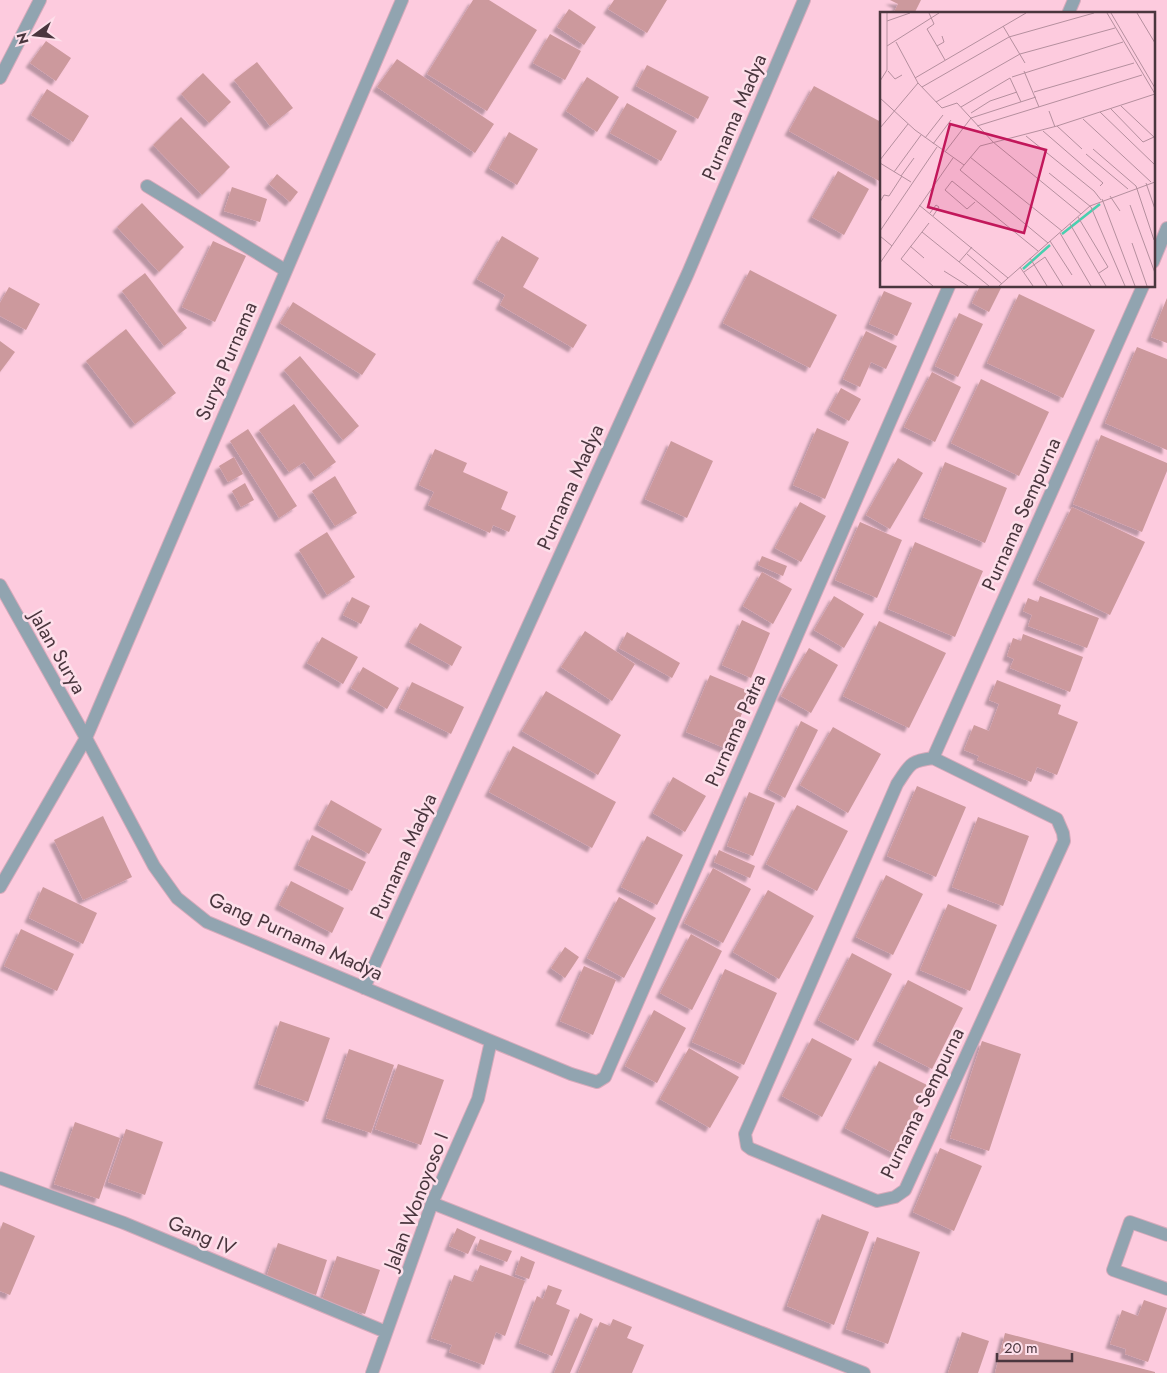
<svg xmlns="http://www.w3.org/2000/svg" width="1167" height="1373" viewBox="0 0 1167 1373" font-family="Jost,sans-serif">
<style>
.building{fill:#cc999d;filter:url(#shadow)}
.lines{fill:none;stroke-linecap:round;stroke-linejoin:round}
.minor-casing{stroke:#d6aabb;stroke-width:14}
.minor{stroke:#91a4b0;stroke-width:12}
.labels{text-anchor:middle;stroke-width:5;stroke-linejoin:round;paint-order:stroke}
.street-label{font-size:20px;fill:#4a363e;stroke:#fddfea}
.inset-river{fill:none;stroke:#49cfaf;stroke-width:2.5}
.inset-road{fill:none;stroke:#b58f9e;stroke-width:1}
.view{fill:#c2185b;fill-opacity:0.15;stroke:#c2185b;stroke-width:2.5}
.inset-edge{fill:none;stroke:#4a363e;stroke-width:2.5}
</style>
<defs>
<filter id="shadow"><feDropShadow dx="-4.5" dy="4.5" stdDeviation="1" flood-color="#0004"/></filter>
</defs>
<rect width="100%" height="100%" fill="#fdcbde"/>
<path class="building" d="M473,0h16l48,30 -50,81 -60,-37z
M614,0h53l-20,33 -39,-24z
M890,0h31l-7,14h-21l5,-10z
M569,9l27,18 -12,18 -27,-18z
M550,34l31,17 -16,29 -32,-17z
M46,41l25,17 -15,23 -26,-18z
M397,59l97,65 -19,29 -98,-66z
M257,62l36,46 -23,18 -36,-46z
M647,65l62,32 -11,22 -62,-33z
M203,73l28,29 -22,21 -28,-29z
M587,77l32,20 -22,35 -31,-21z
M814,86l67,36v60l-92,-51z
M47,89l42,27 -16,26 -42,-27z
M627,103l50,28 -16,30 -51,-28z
M181,117l49,50 -28,28 -49,-50z
M509,132l29,17 -21,36 -28,-17z
M838,171l31,18 -25,46 -32,-18z
M277,174l21,18 -8,10 -21,-18z
M232,187l35,12 -7,23 -36,-11z
M142,203l42,44 -25,25 -42,-45z
M502,236l37,22 -16,29 64,38 -14,23 -73,-43 5,-10 -28,-16z
M213,241l33,15 -31,66 -33,-15z
M750,270l87,45 -27,53 -87,-45z
M145,273l42,55 -23,18 -42,-55z
M980,286h22l-13,26 -17,-9z
M9,287l31,17 -14,26 -26,-14v-13z
M884,291l28,12 -15,33 -28,-12z
M1019,294l76,36 -32,68 -76,-35z
M1167,298v45l-16,-6z
M293,302l83,52 -14,21 -82,-52z
M959,313l24,11 -25,53 -23,-11z
M126,329l50,64 -41,31 -49,-63z
M866,331l31,15 -11,23 -15,-7 -11,25 -17,-8z
M0,341l15,11 -15,20z
M1137,347l30,12v91l-62,-27z
M300,356l59,70 -16,14 -59,-70z
M932,372l29,15 -26,55 -31,-15z
M981,379l68,33 -30,64 -68,-33z
M841,388l20,11 -12,22 -20,-11z
M294,404l42,58 -21,15 -11,-15 -15,10 -30,-42z
M817,428l32,14 -24,57 -32,-14z
M248,429l49,77 -18,12 -49,-77z
M1101,435l66,28v8l-25,61 -69,-28z
M671,441l42,20 -26,57 -42,-19z
M435,449l32,14 -4,9 45,20 -7,17 15,7 -7,16 -16,-7 -3,8 -62,-28 6,-13 -15,-7z
M234,457l9,17 -15,8 -9,-16z
M898,458l25,15 -33,56 -24,-14z
M945,462l62,26 -22,55 -62,-26z
M335,476l22,37 -22,13 -23,-35z
M245,483l9,17 -13,7 -9,-16z
M800,502l26,14 -25,46 -26,-14z
M1072,507l73,35 -35,73 -73,-35z
M860,522l42,18 -25,58 -42,-18z
M327,532l28,45 -28,18 -28,-45z
M915,542l68,29 -28,66 -67,-28z
M762,556l25,10 -4,10 -25,-11z
M762,572l30,17 -19,35 -30,-18z
M834,596l30,18 -20,34 -30,-18z
M1040,596l59,22 -12,30 -59,-22 4,-11 -9,-4 5,-13 10,4z
M352,597l18,9 -9,18 -18,-9z
M742,620l28,13 -19,45 -29,-13z
M879,621l67,32 -37,75 -66,-32z
M420,623l42,24 -10,19 -43,-24z
M585,631l50,33 -23,37 -51,-34z
M627,632l53,31 -8,15 -53,-30z
M1023,634l60,23 -13,35 -60,-24 4,-9 -7,-3 6,-18 8,3z
M322,637l36,20 -15,27 -36,-21z
M809,648l29,17 -27,48 -30,-17z
M363,667l36,21 -12,21 -36,-21z
M710,675l41,17 -24,57 -41,-17z
M997,680l64,25 -3,9 20,8 -21,53 -20,-8 -6,15 -54,-22 2,-4 -15,-6 10,-25 15,6 10,-27 -10,-4z
M412,682l52,25 -13,27 -52,-26z
M546,691l75,44 -23,40 -76,-44z
M801,721l17,9 -33,68 -17,-9z
M833,727l48,27 -33,59 -48,-28z
M513,746l103,56 -24,46 -103,-56z
M673,777l33,19 -21,36 -32,-19z
M917,786l49,21 -30,70 -49,-21z
M749,792l26,11 -22,53 -26,-10z
M331,800l51,29 -13,25 -51,-29z
M797,805l51,26 -31,60 -51,-27z
M103,816l29,61 -49,23 -29,-60z
M978,817l51,19 -26,70 -51,-19z
M312,835l54,27 -14,29 -54,-26z
M647,836l36,19 -26,50 -36,-18z
M719,850l36,16 -5,12 -36,-16z
M713,868l38,21 -28,54 -39,-20z
M886,875l37,19 -30,61 -37,-18z
M291,881l53,27 -12,25 -53,-28z
M43,887l54,26 -14,31 -54,-26z
M768,890l46,26 -35,63 -46,-27z
M619,897l37,21 -32,60 -37,-20z
M948,904l49,21 -27,66 -50,-21z
M21,929l53,25 -17,37 -53,-25z
M691,934l31,17 -30,59 -32,-17z
M565,947l14,10 -14,21 -14,-10z
M852,953l40,21 -34,67 -40,-21z
M584,966l32,14 -23,55 -33,-14z
M725,969l52,24 -33,72 -52,-23z
M908,980l55,28 -31,61 -55,-28z
M654,1010l32,18 -29,55 -32,-17z
M280,1021l50,17 -22,64 -50,-18z
M812,1038l40,21 -30,58 -40,-21z
M982,1041l39,13 -32,97 -39,-13z
M689,1048l50,29 -29,51 -50,-29z
M349,1049l45,16 -23,68 -45,-15z
M879,1061l50,25 -34,68 -50,-26z
M398,1064l46,16 -23,65 -46,-16z
M75,1122l45,16 -21,61 -45,-15z
M126,1129l37,13 -18,53 -37,-13z
M940,1148l42,18 -28,65 -41,-19z
M822,1214l47,18 -35,93 -47,-19z
M3,1222l32,14 -25,59 -10,-4v-61z
M457,1228l19,9 -8,17 -19,-8z
M877,1237l43,15 -32,92 -42,-15z
M480,1239l32,12 -5,11 -31,-12z
M278,1243l49,17 -11,35 -50,-17z
M337,1256l43,14 -15,44 -43,-14z
M521,1256l14,6 -6,17 -14,-5z
M480,1265l45,16 -20,55 -9,-4 -12,33 -35,-13 3,-7 -21,-7 23,-63 19,7z
M548,1285l14,5 -6,14 14,6 -18,46 -33,-13 18,-47 6,3z
M1144,1300l23,8 -19,54 -23,-8 1,-5 -16,-5 12,-34 16,6z
M580,1313l13,6 -23,54h-16z
M613,1319l19,8 -5,11 17,7 -12,28h-54l22,-51 10,4z
M962,1332l27,9 -11,32h-30z
M1005,1333l150,39v1h-160z"/>
<g class="lines">
<g class="minor-casing">
<path id="minor" d="M1068,14l6,-14
M0,78l40,-78
M147,186l138,84
M1153,262l14,-34
M0,585l86,153 68,128 23,32 30,24 284,119 80,33 26,8 8,-5 344,-791
M933,758l124,61 6,14 1,8 -159,349 -10,7 -18,4 -126,-52 -4,-3 -2,-12 152,-350c13,-19 12,-23 36,-26z
M933,758l210,-472
M0,887l86,-149 316,-738
M364,988l324,-715 116,-273
M0,1178l124,45 262,109
M432,1203l432,170
M1167,1235l-37,-13 -17,48 54,19
M372,1373l60,-170 46,-104 13,-58"/>
</g>
<use href="#minor" class="minor"/>
</g>
<g class="labels">
<g class="street-label">
<text transform="translate(734 117) rotate(-67)" y="7">Purnama Madya</text>
<text transform="translate(226 361) rotate(-67)" y="7">Surya Purnama</text>
<text transform="translate(570 487) rotate(-66)" y="7">Purnama Madya</text>
<text transform="translate(1021 514) rotate(-66)" y="7">Purnama Sempurna</text>
<text transform="translate(58 652) rotate(60)" y="7">Jalan Surya</text>
<text transform="translate(735 730) rotate(-66)" y="7">Purnama Patra</text>
<text transform="translate(403 856) rotate(-66)" y="7">Purnama Madya</text>
<text transform="translate(296 936) rotate(24)" y="7">Gang Purnama Madya</text>
<text transform="translate(922 1103) rotate(-64)" y="7">Purnama Sempurna</text>
<text transform="translate(416 1201) rotate(-69)" y="7">Jalan Wonoyoso I</text>
<text transform="translate(202 1235) rotate(23)" y="7">Gang IV</text>
</g>
</g>
<g transform="translate(880 12)">
<rect width="275" height="275" fill="#fdcbde"/>
<path class="inset-river" d="M182,222l38,-30M143,257l27,-24"/>
<path class="inset-road" d="M49,1l5,11 -7,5 10,17M227,1l48,81M231,1l44,75M257,1l18,30M7,9l23,-8M123,14l22,37M62,24l2,6 -7,4 8,14M16,30l22,41 24,25 15,-5 36,39 88,72M7,34l52,-33M8,59l7,8 7,-4M144,59l15,36M132,65l111,-35M35,66l111,-65M0,69l7,-11v-57M42,75l87,-50 85,-24M154,80l100,-29M0,86l35,32 49,35M56,90l84,-48 95,-26M241,94l34,32M81,95l49,-29 11,24M231,97l32,33 11,-5M169,99l6,16M220,100l55,53M91,101l19,-12 27,-9M203,107l68,63M97,114l165,-51M177,114l25,23M0,116l38,-45M163,119l60,52 -3,3M146,124l68,55 7,9M45,126l18,-23M53,132l18,-24M213,137l43,37 18,54M65,140l26,-34 65,-21M206,142l42,35M90,145l92,74M0,148l28,-36M0,151l31,19M14,160l27,-37M169,161l42,34 34,79M21,164l13,-18M266,171l9,26M230,184l10,15M222,187l33,87M0,190l4,-7 5,1 13,-20M95,190l-8,7 -22,-19 7,-9 86,70M39,193l89,73M250,193l25,68M50,201l6,-8 3,2 -6,9M198,205l30,50 -9,6M49,211l-28,36 32,27M190,212l36,62M0,219l57,-84M42,220l67,54M180,221l31,53M0,224l12,10M170,229l22,34M168,231l-88,-73 20,-24 77,-20 98,-32M252,231l15,43M30,234l14,12M87,242l35,30M150,246l17,28M79,250l13,-15M0,251l73,-105M140,255l13,19M64,259l24,15M144,260l21,-15 18,29M119,274l91,-80 65,-24"/>
<path class="view" d="M70,112l96,26 -22,83 -96,-26z"/>
<rect width="275" height="275" class="inset-edge"/>
</g>
<g transform="translate(35 35) rotate(255)" stroke="#fddfea" stroke-width="4" paint-order="stroke">
<path d="M0-4L9 19L0 12L-9 19Z" fill="#4a363e"/>
<text y="-8" font-size="14" font-weight="bold" text-anchor="middle" fill="#4a363e">N</text>
</g>
<path d="M997 1353v8h75v-8" fill="none" stroke="#4a363e" stroke-width="2.5"/>
<text x="1004" y="1353" font-size="15" fill="#4a363e" stroke="#fddfea" stroke-width="4" paint-order="stroke">20 m</text>
</svg>
